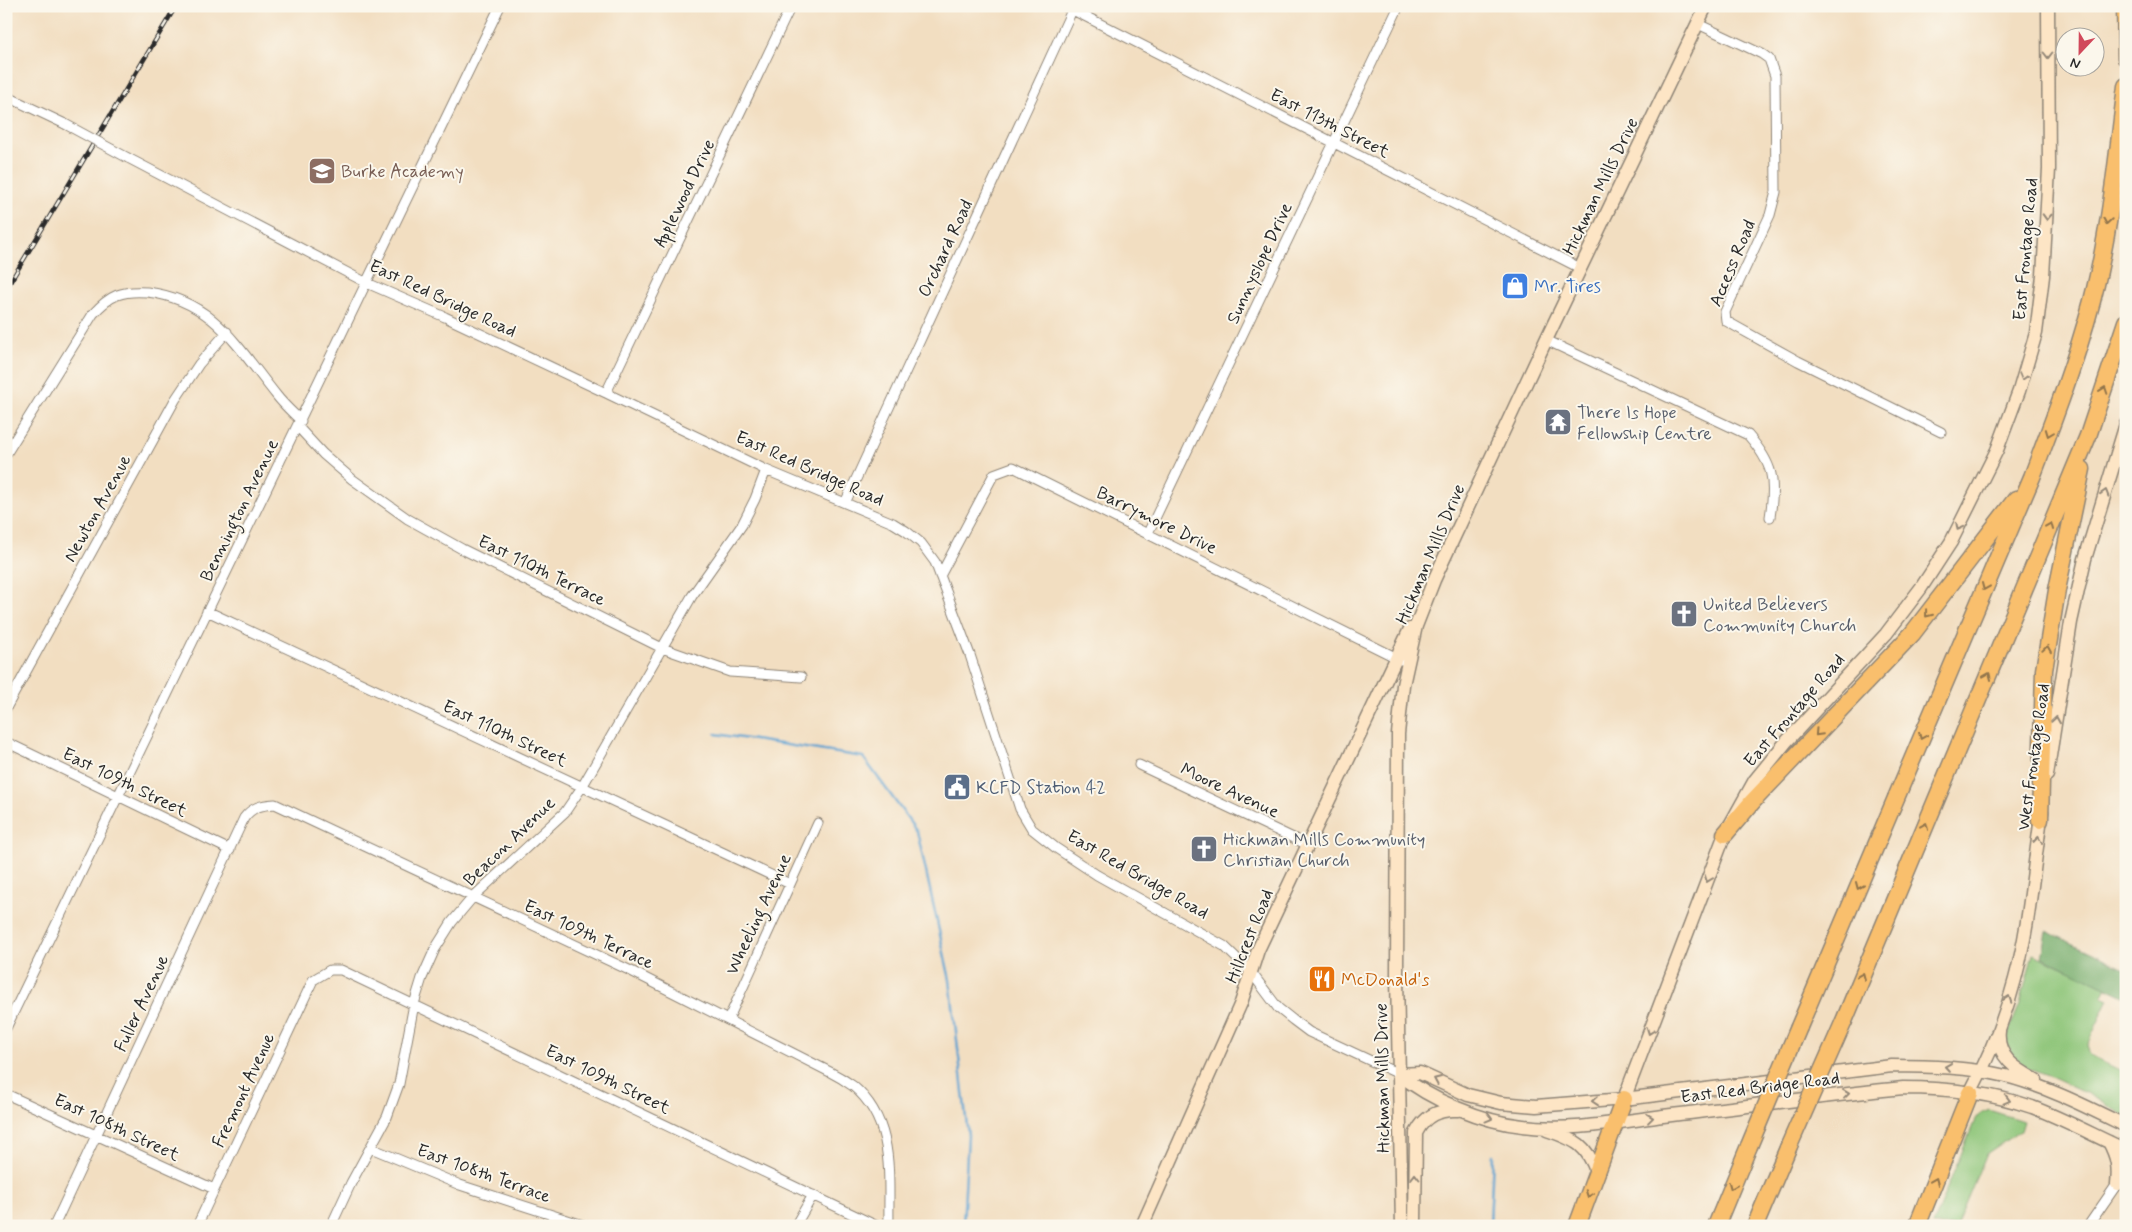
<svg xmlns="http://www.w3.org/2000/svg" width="2132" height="1232" viewBox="0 0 2132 1232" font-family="Mynerve,sans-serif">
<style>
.green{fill:#8dc578;stroke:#5c7852}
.forest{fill:#72aa68;stroke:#4e6a4a}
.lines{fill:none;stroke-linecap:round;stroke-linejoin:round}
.stream{stroke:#5ba1d0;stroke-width:2.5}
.street-casing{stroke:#8e8476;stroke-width:11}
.secondary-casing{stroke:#8e8476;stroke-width:15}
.highway-casing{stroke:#8e8476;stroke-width:19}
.street{stroke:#fff;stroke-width:9}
.secondary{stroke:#fde5c5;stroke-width:12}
.highway{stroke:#f9bf6d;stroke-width:16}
.rail-casing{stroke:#2b2b2b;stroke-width:4.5}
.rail{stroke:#fbf7ec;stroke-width:2.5;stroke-dasharray:8;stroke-linecap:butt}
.street-bridge-casing{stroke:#8e8476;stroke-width:11;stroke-linecap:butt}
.highway-bridge-casing{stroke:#8e8476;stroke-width:19;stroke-linecap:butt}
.street-bridge{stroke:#fff;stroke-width:9}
.highway-bridge{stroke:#f9bf6d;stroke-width:16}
.oneway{stroke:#948878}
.oneway2{stroke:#92754c}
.labels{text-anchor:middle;stroke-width:4;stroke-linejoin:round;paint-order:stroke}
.street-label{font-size:18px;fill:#2b2b2b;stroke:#fbf7ec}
.education-label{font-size:18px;fill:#785e54;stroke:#fbf7ec;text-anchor:start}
.shop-label{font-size:18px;fill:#366cbe;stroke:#fbf7ec;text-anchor:start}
.worship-label{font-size:18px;fill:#5b616d;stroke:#fbf7ec;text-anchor:start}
.service-label{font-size:18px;fill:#4e5e75;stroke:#fbf7ec;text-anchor:start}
.food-label{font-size:18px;fill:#c56008;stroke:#fbf7ec;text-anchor:start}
</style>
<rect width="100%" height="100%" fill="#fbf7ec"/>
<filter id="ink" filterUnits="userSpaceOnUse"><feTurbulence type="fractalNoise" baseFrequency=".02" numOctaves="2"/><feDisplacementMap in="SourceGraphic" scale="10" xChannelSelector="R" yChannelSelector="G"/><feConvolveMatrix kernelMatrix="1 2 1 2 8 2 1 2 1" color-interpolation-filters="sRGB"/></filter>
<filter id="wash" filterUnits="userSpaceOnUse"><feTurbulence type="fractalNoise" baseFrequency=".0096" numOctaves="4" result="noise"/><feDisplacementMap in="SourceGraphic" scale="20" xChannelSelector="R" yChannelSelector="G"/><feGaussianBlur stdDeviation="1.12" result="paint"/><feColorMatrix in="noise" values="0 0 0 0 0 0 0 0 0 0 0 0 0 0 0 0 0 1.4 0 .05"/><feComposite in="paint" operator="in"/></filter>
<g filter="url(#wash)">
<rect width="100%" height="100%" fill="#f2dec1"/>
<path class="green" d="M2033,954l34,15 5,-1 34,18 -4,10 7,3 -22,46 3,11 36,17v43l-38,-22 -35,-16 -33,-12 -8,-6 -8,-17 16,-39z
M1989,1110l34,11 -3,10 -34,23 -30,72h-24l43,-106 4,-5z"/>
<path class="forest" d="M2047,931l79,38v28l-84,-40z"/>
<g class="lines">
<path class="stream" d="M716,734l147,23 54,74 33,149 18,155 -5,91
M1490,1226l3,-71"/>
</g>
</g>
<g filter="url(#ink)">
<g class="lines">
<g class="street-casing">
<path id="street" d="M1065,6l515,262
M1698,24l64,30 7,5 6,17 1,116 -6,23 -45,97 1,9 72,40 143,71
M6,96l59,28
M128,158l239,125 78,34 161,76 160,77 127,53 13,8 15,12 14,19 35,93 50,154 12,20 24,19 41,27 127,71 27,26 27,36 15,12 16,12 90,42
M1546,340l202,95c25,29 28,44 22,82
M606,393l185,-387
M298,427l25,27 29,25 56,40 54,30 200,99 68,24 71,5
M6,454l87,-140c17,-19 29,-24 54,-22 67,8 91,56 130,104 7,9 16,17 24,25
M845,503l229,-497
M1148,533l251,-527
M940,576l54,-102 19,-7 388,193
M207,611l583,273
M6,708l169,-308 24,-36 28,-32
M6,742l224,108
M1139,765l169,80
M728,1020l90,-197
M6,1028l494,-1022
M6,1094l208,95
M371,1148l89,37 126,41
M54,1226l190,-408c8,-11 17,-13 31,-14l356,167 199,101c8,4 16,9 23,14 43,36 35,90 36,140
M197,1226l116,-246 17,-10h11l536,256
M331,1226l20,-43 36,-66 12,-33 15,-80 8,-26 13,-29 17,-27 21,-25 92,-85 17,-25 110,-191 50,-71 13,-26 11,-29
M795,1226l18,-31
M2088,1226l38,-55"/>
</g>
<g class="secondary-casing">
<path id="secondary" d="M2047,775l24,-153 14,-63 41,-135
M1999,1031c-3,26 17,38 37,49
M1399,1074c31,26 84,48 124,52 46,6 95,-4 140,-10 80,-9 160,-20 240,-28 44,0 88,5 129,19 32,12 63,29 94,43
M1399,1074l21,-1 48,22 33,8 35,3 88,-7 268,-33c38,0 76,1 114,10 42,11 81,31 120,50
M1970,1093c19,-36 35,-75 45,-114 15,-55 18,-112 27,-167
M1624,1099l101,-265 30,-54 31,-38 100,-108 35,-46 30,-46 46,-92 22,-59 17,-58 7,-57 6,-107 -1,-163
M1547,1130c28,10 39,13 50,43
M2109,1142c8,15 10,25 8,42l9,-3
M1142,1226l99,-223 17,-53 152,-321
M1402,1226l-5,-249 1,-243 5,-49 13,-59 18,-46 112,-240 160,-334
M1415,1226l1,-93c9,-18 23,-24 42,-23"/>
</g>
<g class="highway-casing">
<path id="highway" d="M2125,6l1,52
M2040,820l4,-150 13,-80 25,-121
M1725,834l28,-33 159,-167 104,-135
M1844,1021l244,-585 38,-114
M1799,1027l233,-550c22,-58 44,-116 60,-176 18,-70 25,-143 34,-215
M1577,1226l47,-127
M1716,1226l33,-80
M1755,1226l33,-78
M1917,1226l53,-133"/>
</g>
<use href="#street" class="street"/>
<use href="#secondary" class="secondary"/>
<use href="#highway" class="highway"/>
<g class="rail-casing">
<path id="rail" d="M6,289l170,-283"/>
</g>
<use href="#rail" class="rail"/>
<g class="street-bridge-casing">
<path id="street-bridge" d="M65,124l63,34"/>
</g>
<g class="highway-bridge-casing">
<path id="highway-bridge" d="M1749,1146l50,-119
M1788,1148l56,-127"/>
</g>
<use href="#street-bridge" class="street-bridge"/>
<use href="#highway-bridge" class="highway-bridge"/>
</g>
<defs><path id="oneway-chevron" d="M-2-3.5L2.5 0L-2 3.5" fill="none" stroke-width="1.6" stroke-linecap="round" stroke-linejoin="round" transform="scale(1.25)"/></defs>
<g class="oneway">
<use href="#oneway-chevron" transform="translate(2048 55) rotate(90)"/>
<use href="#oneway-chevron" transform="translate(2047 217) rotate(92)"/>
<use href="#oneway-chevron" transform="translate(2023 377) rotate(106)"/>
<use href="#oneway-chevron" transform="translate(2105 493) rotate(-73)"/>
<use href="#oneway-chevron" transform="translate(1959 527) rotate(118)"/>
<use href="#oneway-chevron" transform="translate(2056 720) rotate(-81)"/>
<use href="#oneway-chevron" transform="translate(2038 840) rotate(-83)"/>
<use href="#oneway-chevron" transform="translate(1708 879) rotate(111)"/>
<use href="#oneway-chevron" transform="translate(2008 999) rotate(-71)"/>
<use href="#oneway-chevron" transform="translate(1650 1031) rotate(111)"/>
<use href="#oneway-chevron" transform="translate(1948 1067) rotate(-172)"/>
<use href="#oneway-chevron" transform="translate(1437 1080) rotate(-156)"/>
<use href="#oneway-chevron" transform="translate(1846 1094) rotate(-7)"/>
<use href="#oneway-chevron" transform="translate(2007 1100) rotate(15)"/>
<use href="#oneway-chevron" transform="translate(1595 1101) rotate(175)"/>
<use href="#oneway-chevron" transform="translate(1489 1118) rotate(15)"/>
<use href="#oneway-chevron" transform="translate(1650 1118) rotate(-7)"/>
<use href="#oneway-chevron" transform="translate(1415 1177) rotate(-90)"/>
</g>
<g class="oneway2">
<use href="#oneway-chevron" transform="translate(2107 221) rotate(99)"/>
<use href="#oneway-chevron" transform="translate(2104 390) rotate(-71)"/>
<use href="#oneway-chevron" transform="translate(2049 433) rotate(111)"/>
<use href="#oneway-chevron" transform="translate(2050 526) rotate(-67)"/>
<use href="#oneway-chevron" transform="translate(1985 587) rotate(113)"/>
<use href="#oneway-chevron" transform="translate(1928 614) rotate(128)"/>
<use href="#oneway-chevron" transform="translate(2047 649) rotate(-81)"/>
<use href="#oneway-chevron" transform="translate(1988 676) rotate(-67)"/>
<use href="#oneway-chevron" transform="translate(1818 733) rotate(133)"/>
<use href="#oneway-chevron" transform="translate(1922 736) rotate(113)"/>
<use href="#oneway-chevron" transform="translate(1925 826) rotate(-67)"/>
<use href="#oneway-chevron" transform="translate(1859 886) rotate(113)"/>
<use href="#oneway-chevron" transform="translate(1862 976) rotate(-67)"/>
<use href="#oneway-chevron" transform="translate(1935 1181) rotate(-68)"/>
<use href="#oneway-chevron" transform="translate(1732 1186) rotate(112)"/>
<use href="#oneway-chevron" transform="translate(1589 1194) rotate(110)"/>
</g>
</g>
<defs>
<g id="school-square" transform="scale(1.4375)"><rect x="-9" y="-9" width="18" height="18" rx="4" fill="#8d6e63" stroke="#fbf7ec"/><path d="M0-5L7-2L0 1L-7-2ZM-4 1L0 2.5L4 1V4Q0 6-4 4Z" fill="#fff"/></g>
<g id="shop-square" transform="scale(1.4375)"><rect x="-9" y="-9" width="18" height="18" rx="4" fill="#3f7fe0" stroke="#fbf7ec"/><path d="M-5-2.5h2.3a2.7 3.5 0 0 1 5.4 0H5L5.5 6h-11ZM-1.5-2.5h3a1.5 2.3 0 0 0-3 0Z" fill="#fff"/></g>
<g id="temple-square" transform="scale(1.4375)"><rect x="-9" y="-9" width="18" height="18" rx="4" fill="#6b7280" stroke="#fbf7ec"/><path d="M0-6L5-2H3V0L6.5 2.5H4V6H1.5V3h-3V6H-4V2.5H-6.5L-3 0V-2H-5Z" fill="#fff"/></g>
<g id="church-square" transform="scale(1.4375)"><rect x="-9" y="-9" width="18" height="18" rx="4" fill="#6b7280" stroke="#fbf7ec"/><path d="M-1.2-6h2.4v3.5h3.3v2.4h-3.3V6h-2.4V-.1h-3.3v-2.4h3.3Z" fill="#fff"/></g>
<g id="civic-square" transform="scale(1.4375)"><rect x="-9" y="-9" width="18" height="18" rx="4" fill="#5c6f8a" stroke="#fbf7ec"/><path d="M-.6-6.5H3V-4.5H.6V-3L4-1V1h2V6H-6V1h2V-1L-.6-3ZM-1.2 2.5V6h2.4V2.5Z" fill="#fff"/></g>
<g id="restaurant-square" transform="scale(1.4375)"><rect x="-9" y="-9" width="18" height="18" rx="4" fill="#e8710a" stroke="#fbf7ec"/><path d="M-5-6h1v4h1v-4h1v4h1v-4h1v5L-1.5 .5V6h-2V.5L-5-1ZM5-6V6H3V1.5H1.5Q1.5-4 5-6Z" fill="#fff"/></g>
</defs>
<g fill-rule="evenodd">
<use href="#school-square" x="322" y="171"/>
<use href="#shop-square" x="1515" y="286"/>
<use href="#temple-square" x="1558" y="422"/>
<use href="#church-square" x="1684" y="614"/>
<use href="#civic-square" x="957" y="787"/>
<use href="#church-square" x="1204" y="849"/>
<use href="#restaurant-square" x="1322" y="979"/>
</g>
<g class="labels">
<g class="street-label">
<text transform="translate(1330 123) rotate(27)" y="6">East 113th Street</text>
<text transform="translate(1600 186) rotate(-64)" y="6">Hickman Mills Drive</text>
<text transform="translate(684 193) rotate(-64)" y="6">Applewood Drive</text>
<text transform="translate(945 248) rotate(-65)" y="6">Orchard Road</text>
<text transform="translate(2025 249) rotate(-85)" y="6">East Frontage Road</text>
<text transform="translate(1259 263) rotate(-65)" y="6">Sunnyslope Drive</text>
<text transform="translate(1732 263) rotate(-67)" y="6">Access Road</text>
<text transform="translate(443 298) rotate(25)" y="6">East Red Bridge Road</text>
<text transform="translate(810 468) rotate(24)" y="6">East Red Bridge Road</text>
<text transform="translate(97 508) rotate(-61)" y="6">Newton Avenue</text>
<text transform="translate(239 510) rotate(-64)" y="6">Bennington Avenue</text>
<text transform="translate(1157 520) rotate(26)" y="6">Barrymore Drive</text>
<text transform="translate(1430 554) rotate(-67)" y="6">Hickman Mills Drive</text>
<text transform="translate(542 570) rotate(26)" y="6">East 110th Terrace</text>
<text transform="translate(1794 710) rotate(-49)" y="6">East Frontage Road</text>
<text transform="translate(505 733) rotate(25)" y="6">East 110th Street</text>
<text transform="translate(2033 757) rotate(-82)" y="6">West Frontage Road</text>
<text transform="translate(125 782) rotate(26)" y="6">East 109th Street</text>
<text transform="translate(1230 790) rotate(25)" y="6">Moore Avenue</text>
<text transform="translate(509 841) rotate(-44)" y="6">Beacon Avenue</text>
<text transform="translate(1138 874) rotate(30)" y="6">East Red Bridge Road</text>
<text transform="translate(758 914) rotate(-65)" y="6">Wheeling Avenue</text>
<text transform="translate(589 934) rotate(25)" y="6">East 109th Terrace</text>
<text transform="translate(1249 936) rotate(-68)" y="6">Hillcrest Road</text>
<text transform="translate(141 1003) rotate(-65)" y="6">Fuller Avenue</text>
<text transform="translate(1382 1078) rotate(-91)" y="6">Hickman Mills Drive</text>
<text transform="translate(608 1079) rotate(26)" y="6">East 109th Street</text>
<text transform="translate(1760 1087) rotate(-7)" y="6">East Red Bridge Road</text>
<text transform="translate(243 1090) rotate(-65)" y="6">Fremont Avenue</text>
<text transform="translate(117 1127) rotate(25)" y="6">East 108th Street</text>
<text transform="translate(484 1173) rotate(20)" y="6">East 108th Terrace</text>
</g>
<g class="education-label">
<text x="341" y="177">Burke Academy</text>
</g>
<g class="shop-label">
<text x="1534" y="292">Mr. Tires</text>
</g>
<g class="worship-label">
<text x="1577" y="418">There Is Hope<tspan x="1577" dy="21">Fellowship Centre</tspan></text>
<text x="1703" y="610">United Believers<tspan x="1703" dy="21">Community Church</tspan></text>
<text x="1223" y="845">Hickman Mills Community<tspan x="1223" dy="21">Christian Church</tspan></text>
</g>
<g class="service-label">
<text x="976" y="793">KCFD Station 42</text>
</g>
<g class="food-label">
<text x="1341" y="985">McDonald's</text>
</g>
</g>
<rect width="2132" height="1232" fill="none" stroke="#fbf7ec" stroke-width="25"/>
<g transform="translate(2080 52) rotate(202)"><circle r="24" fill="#fbf7ec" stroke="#a8a59f"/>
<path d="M0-4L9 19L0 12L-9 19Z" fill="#d1495b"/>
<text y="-8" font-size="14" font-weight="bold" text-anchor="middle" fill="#2b2b2b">N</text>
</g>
</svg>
